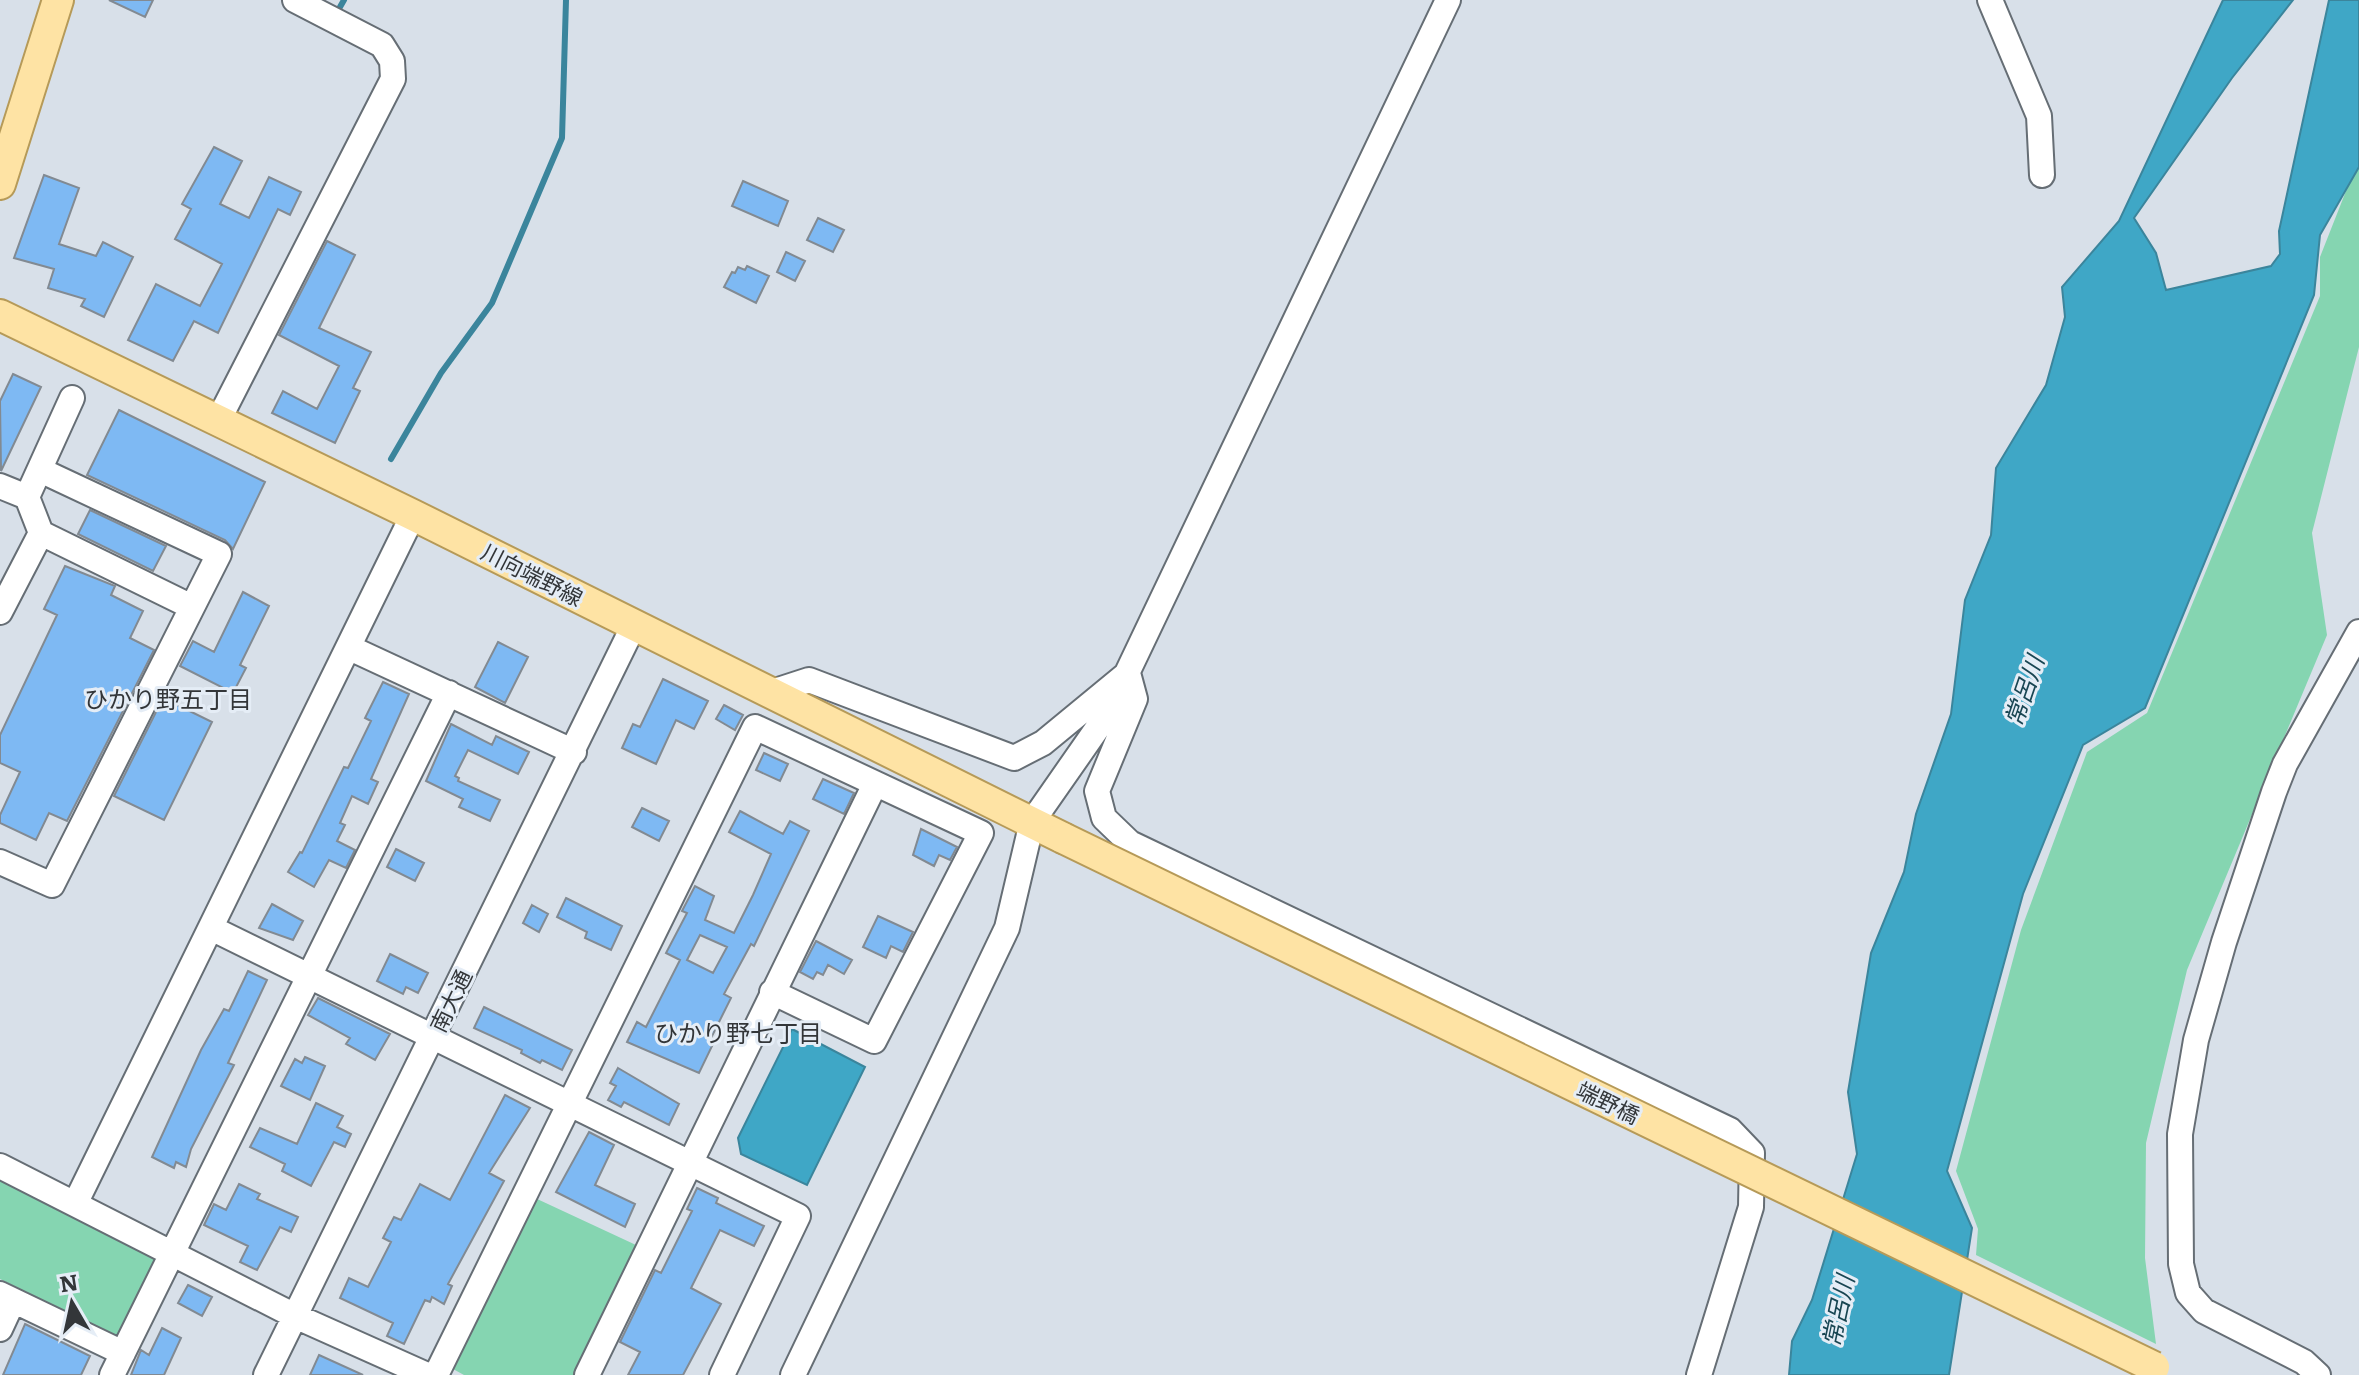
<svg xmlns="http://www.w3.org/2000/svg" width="2359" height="1375" viewBox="0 0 2359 1375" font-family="Literata,'Noto Sans JP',serif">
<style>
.green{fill:#85d5b1}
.water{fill:#3fa7c6;stroke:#3b859c;stroke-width:2}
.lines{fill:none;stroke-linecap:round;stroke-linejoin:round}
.stream{stroke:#3b859c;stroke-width:6}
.building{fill:#7eb9f3;stroke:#828a92;stroke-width:2;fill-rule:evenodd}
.minor-casing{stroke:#666e75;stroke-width:28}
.major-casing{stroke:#b69a58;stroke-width:34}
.minor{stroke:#fff;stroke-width:24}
.major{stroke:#fee3a4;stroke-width:30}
.major-bridge-casing{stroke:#b69a58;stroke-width:34;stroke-linecap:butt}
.major-bridge{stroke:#fee3a4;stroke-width:30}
.labels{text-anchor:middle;stroke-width:6;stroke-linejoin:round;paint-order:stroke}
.street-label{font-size:22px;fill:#333639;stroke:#e5edf6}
.water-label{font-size:24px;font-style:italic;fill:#194653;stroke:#e5edf6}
.neighbourhood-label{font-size:24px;fill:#333639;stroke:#e5edf6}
</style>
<rect width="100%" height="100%" fill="#d8e0e9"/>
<path class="green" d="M2359,158v189l-47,186 15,102 -140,335 -41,173 -1,115 11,86 -180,-89 2,-26 -22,-58 65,-241 66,-178 60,-39 173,-417v-39z
M0,1179l161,78 -40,82 -121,-60z
M535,1198l101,47 -62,130h-110l-11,-6z"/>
<path class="water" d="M2223,0h70l-61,78 -98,140 22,35 10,37 105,-24 9,-12 -1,-23 50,-231h30v167l-39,68 -6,60 -169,413 -62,37 -60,149 -76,277 25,57 -23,147h-160l3,-34 20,-41 45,-146 -9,-62 23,-139 33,-81 12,-58 35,-100 14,-114 26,-65 5,-67 50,-83 19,-68 -3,-30 57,-66z
M792,1029l73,38 -58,118 -66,-31 -3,-16z"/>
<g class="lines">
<path class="stream" d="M340,7l4,-7
M391,459l50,-86 51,-70 70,-165 4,-138"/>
</g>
<path class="building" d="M109,0h44l-8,17z
M214,147l28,14 -22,43 29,14 20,-41 32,15 -11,23 -12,-6 -60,124 -24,-12 -21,40 -45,-21 28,-56 44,22 22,-42 -47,-25 16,-30 -9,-5z
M44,175l35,13 -20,56 37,12 7,-14 30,15 -29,60 -23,-11 4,-7 -37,-11 6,-19 -40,-11z
M743,181l45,20 -10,25 -46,-20z
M818,218l26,12 -11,22 -26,-12z
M327,241l28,14 -36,73 52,24 -18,36 7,3 -25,52 -63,-30 11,-22 34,18 22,-43 -60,-31z
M786,252l19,9 -10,20 -18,-9z
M747,266l22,10 -13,27 -32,-16 8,-15 3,1 3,-6 7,3z
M13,374l28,13 -40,84 -1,-70z
M119,410l146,72 -32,67 -8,-9 -138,-65z
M90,510l76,36 -13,25 -75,-37z
M65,566l50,20 -4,9 32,16 -13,27 24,12 -87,171 -18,-8 -13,27 -36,-17v-8l20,-43 -20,-9v-28l57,-120 -13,-6z
M243,592l26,14 -29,59 6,3 -13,25 -53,-27 13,-25 21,11z
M498,642l30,15 -23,46 -30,-16z
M663,679l45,22 -14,28 -18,-9 -20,44 -34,-16 11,-24 7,3z
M383,682l26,12 -38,85 7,3 -10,22 -16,-8 -12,27 5,2 -8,16 18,9 -9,18 -17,-8 -15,27 -26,-15 12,-20 2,1 42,-86 4,1 23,-47 -6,-3z
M163,698l49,24 -48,98 -50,-24z
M724,705l19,10 -8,15 -19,-11z
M451,724l41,21 4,-9 33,16 -11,22 -50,-24 -13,26 4,2 -1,3 42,19 -10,21 -31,-14 4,-8 -37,-18z
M764,753l24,11 -8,17 -24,-11z
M823,779l31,14 -10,21 -31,-15z
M642,808l27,13 -10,20 -27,-14z
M740,811l43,23 7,-13 19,10 -55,115 -3,-2 -27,50 7,4 -22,44 4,2 -14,29 -72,-31 10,-20 9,5 34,-67 -14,-7 21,-40 -5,-2 13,-25 19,10 -9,24 29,13 19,-38 18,-41 -42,-22zM700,935l27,12 -14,26 -26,-13z
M921,829l36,18 -7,13 -11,-5 -5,11 -21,-11z
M396,849l28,14 -9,18 -28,-14z
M566,898l56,28 -11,24 -26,-12 2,-6 -30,-15z
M272,904l31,17 -10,19 -34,-12z
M532,905l16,9 -9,18 -16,-9z
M878,916l35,16 -10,20 -12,-6 -5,12 -23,-11z
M816,941l36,19 -8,14 -16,-9 -5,10 -6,-3 -4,7 -13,-7z
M390,954l38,19 -10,20 -12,-6 -3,7 -26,-13z
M248,971l19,9 -39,83 6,2 -43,84 -5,18 -10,-5 -2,6 -22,-11 49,-107 23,-41 5,2z
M318,998l72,36 -15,26 -29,-16 4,-6 -42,-23z
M484,1007l88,43 -10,20 -20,-10 -2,3 -19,-10 1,-3 -48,-22z
M305,1057l20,9 -15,34 -29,-14 14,-27 7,4z
M618,1068l61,36 -10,21 -45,-23 -3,5 -13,-7 8,-14 -6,-3z
M505,1095l25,13 -41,65 15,8 -56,103 4,2 -8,18 -12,-7 -2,5 -5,-2 -21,44 -17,-8 6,-13 -53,-25 9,-20 19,9 23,-45 -8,-4 11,-21 7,3 19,-36 30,16z
M316,1103l27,13 -6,11 14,7 -6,13 -11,-5 -23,44 -29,-15 3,-7 -35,-17 10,-19 37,16z
M589,1132l25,13 -19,40 40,19 -10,23 -69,-35z
M239,1184l21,10 -3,5 41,18 -7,15 -11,-5 -23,43 -17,-8 8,-16 -44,-21 10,-21 12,6z
M697,1188l21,10 -2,5 48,23 -10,20 -34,-16 -29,58 30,16 -38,71h-55l12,-23 -20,-10 35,-72 6,3 31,-62 -5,-2z
M188,1285l24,12 -10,19 -24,-13z
M25,1324l65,32 -9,19h-78z
M162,1328l19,10 -17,37h-33l10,-25 8,5z
M319,1355l44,20h-53z"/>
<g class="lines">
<g class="minor-casing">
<path id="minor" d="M1990,0l49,116 3,59
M218,421l175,-342 -1,-18 -10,-16 -87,-45
M0,486l27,11 45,-99
M27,497l14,36 151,74
M0,612l41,-79
M350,648l224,104
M769,693l40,-13 205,78 29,-15 85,-70 7,26 -38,92 7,27 26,25 600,287 22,23 -1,54 -52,168
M0,862l52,23 167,-331 -179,-84
M213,929l585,287 -76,159
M0,1166l295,150 132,59
M76,1202l337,-687
M0,1294l123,59
M0,1329l13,-28
M112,1375l337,-682
M266,1375l367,-748
M436,1375l319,-648 226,106 -107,208 -102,-49
M587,1375l288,-591
M793,1375l214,-447 25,-106 76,-109 340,-713
M2318,1375l-14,-13 -100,-51 -16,-18 -7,-29 -1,-130 16,-94 28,-98 50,-150 11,-28 74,-132"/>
</g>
<g class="major-casing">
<path id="major" d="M0,184l58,-184
M0,315l413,200 650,323"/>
</g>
<use href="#minor" class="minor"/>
<use href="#major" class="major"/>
<g class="major-bridge-casing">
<path id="major-bridge" d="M1063,838l1091,529"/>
</g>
<use href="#major-bridge" class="major-bridge"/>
</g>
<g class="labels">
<g class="street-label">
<text transform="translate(532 575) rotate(27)" y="8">川向端野線</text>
<text transform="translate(451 1001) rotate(-64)" y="8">南大通</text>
<text transform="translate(1608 1103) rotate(26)" y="8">端野橋</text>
</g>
<g class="water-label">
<text transform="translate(2025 691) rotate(-71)" y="8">常呂川</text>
<text transform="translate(1839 1311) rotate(-78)" y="8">常呂川</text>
</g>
<g class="neighbourhood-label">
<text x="168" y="708">ひかり野五丁目</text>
<text x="738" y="1042">ひかり野七丁目</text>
</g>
</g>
<g transform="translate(72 1303) rotate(351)" stroke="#e5edf6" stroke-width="6" paint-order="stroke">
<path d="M0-6L14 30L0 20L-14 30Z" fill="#333639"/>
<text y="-12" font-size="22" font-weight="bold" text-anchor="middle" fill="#333639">N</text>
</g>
</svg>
